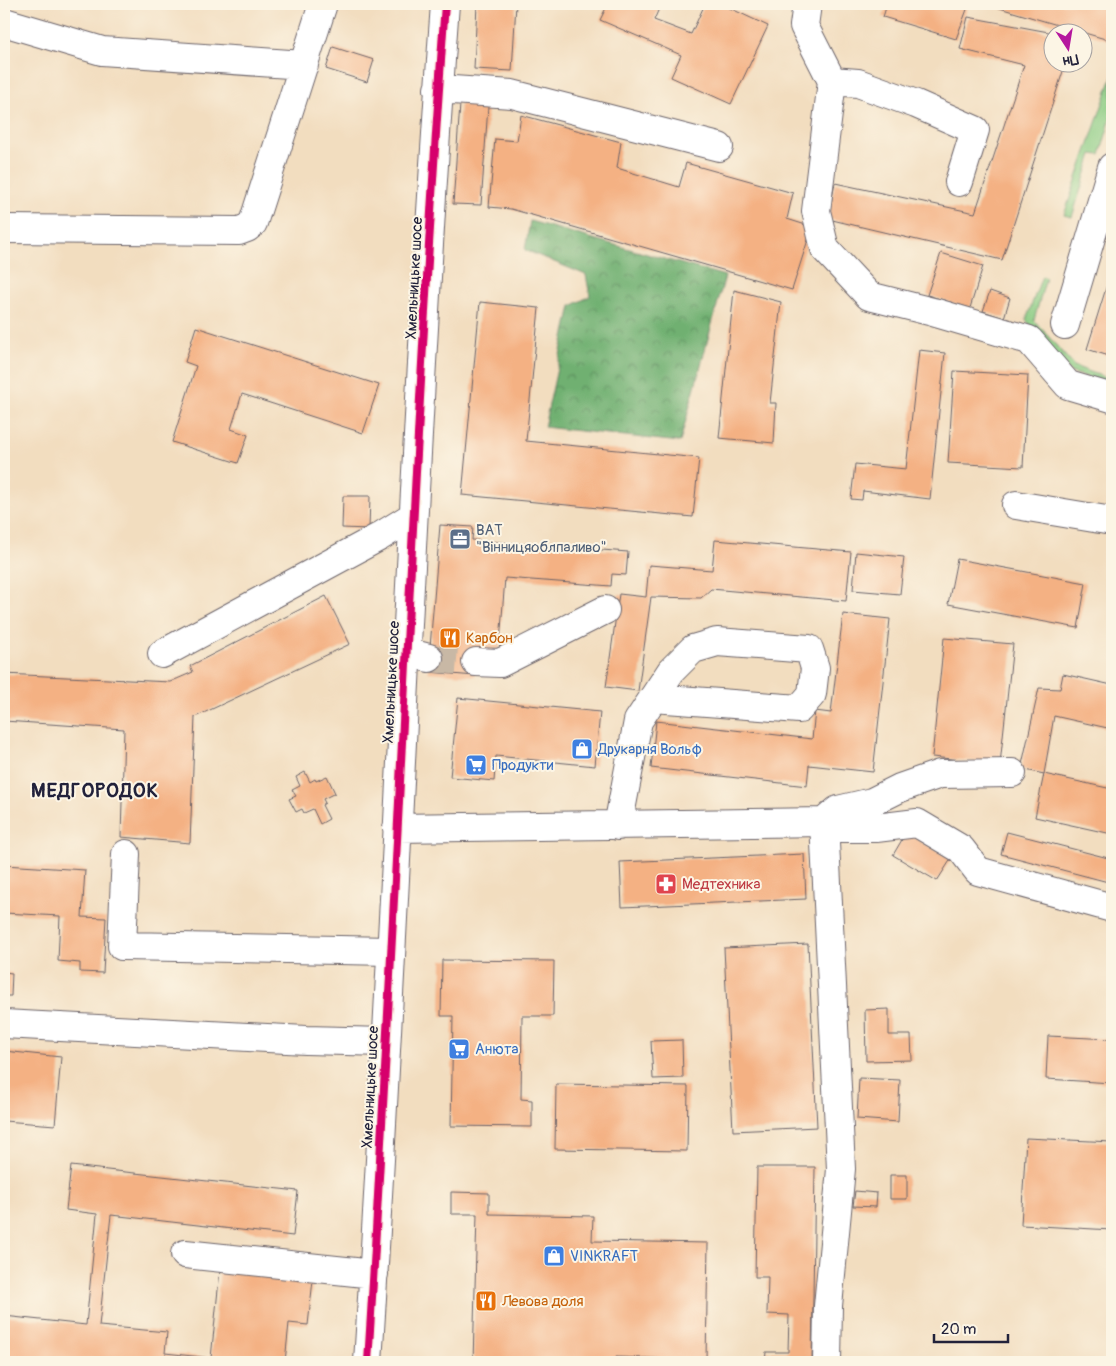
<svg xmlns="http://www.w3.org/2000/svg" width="1116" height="1366" viewBox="0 0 1116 1366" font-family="Pangolin,sans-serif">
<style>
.green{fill:#8bcc83;stroke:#56775f}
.forest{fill:url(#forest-crowns);stroke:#496956}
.building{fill:#f4b183}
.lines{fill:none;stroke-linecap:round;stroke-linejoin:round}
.minor-tunnel{stroke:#c8b8a5;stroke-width:28;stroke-dasharray:28 14;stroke-linecap:butt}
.minor-casing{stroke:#6b6369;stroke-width:30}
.minor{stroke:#fff;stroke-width:28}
.cycleway-casing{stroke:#fcf5e5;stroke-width:11}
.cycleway{stroke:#d6006c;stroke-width:8}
.labels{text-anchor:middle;stroke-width:4;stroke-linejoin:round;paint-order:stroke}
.street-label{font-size:15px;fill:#22223b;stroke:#fcf5e5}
.service-label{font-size:15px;fill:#4e5e75;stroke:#fcf5e5;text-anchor:start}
.food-label{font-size:15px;fill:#c56008;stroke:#fcf5e5;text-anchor:start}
.shop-label{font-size:15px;fill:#366cbe;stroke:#fcf5e5;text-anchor:start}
.health-label{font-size:15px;fill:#be3a42;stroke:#fcf5e5;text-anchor:start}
.district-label{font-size:20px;font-weight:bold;letter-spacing:1px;fill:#22223b;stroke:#fcf5e5}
</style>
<defs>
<pattern id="forest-crowns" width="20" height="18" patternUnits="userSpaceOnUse" patternTransform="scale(1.25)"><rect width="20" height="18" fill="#70b071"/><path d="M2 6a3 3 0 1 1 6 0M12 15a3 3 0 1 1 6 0" fill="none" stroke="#5c8f5e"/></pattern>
</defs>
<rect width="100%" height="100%" fill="#fcf5e5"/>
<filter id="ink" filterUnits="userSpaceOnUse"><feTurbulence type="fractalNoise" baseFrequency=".02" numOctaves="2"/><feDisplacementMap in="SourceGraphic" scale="10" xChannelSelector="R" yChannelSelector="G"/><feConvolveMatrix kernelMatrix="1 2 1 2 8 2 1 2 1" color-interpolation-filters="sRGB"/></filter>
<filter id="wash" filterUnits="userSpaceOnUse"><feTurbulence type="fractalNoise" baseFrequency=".0096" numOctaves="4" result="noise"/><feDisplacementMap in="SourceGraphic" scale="20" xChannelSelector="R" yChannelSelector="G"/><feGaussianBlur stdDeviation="1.12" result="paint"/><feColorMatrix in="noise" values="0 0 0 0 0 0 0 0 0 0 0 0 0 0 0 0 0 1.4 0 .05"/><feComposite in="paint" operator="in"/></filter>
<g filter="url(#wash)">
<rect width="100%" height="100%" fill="#f2ddbf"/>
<path class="green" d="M1112,77v37l-12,41 -8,-1 -20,63 -8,-2z
M1042,276l4,2 -12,42 40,46 38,14v4l-42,-12 -44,-52z"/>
<path class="forest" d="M530,221l195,55 -45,166 -136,-15 27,-121 19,-10 -4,-21 -61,-25z"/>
<g id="blocks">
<path class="building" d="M477,4h39l-4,67 -38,-2z
M608,4h53l-7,16 37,14 14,-30h16l47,22 -37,78 -60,-27 10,-22 -81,-35z
M887,4h82l-13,35 -73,-22z
M986,4h105l15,4 2,-4h4v37z
M968,17l86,16v29h12l-64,198 -174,-41 7,-36 140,30 49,-148 -64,-16z
M333,47l41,13 -7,22 -41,-13z
M460,104l28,2 -7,99 -28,-1z
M521,115l100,27 -4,26 62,19 7,-24 107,30 -6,26 25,8 -20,63 -281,-81 -22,-2 6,-68 22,2z
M941,253l42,13 -13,42 -43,-13z
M1112,269v88l-25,-8z
M734,290l47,12 -11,101h6l-2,40 -55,-5z
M990,291l20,7 -6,20 -21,-7z
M480,302l59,6 -13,133 173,17 -6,59 -231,-22z
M196,327l183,58 -16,48 -121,-39 -11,35 17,6 -10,28 -66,-21 24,-76 -11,-4z
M919,350l26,3 -15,146 -67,-8 -1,9 -11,-1 4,-35 51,5z
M954,371l74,4 -5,92 -75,-4z
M343,496h27l-1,33 -27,-1z
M440,525l33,2 -1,13 156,12 -2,23 -14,-1 -1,12 -106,-8 -6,77 -22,-2 -2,23 -47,-4z
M715,540l136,12 -5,49 -135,-12 -10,9 -50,-1 -13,94 -32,-4 13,-93 27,3 3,-32 63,5z
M856,552l48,5 -4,37 -47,-4z
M957,559l129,24 -8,45 -130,-24z
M326,596l24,48 -155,73 -5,126 -69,-6 3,-108 -120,-8v-47l166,8 23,-10 -3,-6z
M843,614l47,5 -17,153 -64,-7 -2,21 -156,-18 5,-47 156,18 3,-28 16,2z
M944,638l69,6 -13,120 -68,-7z
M1063,674l49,11v44l-58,-13 -10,58 -23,-5 18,-81 21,1z
M458,698l142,14 -5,54 -99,-10 -2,25 -44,-4z
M305,772l5,10 5,-3 1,2 11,-5 8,17 -12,6 2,4 -3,2 7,14 -9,5 -7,-15 -9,4 -2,-4 -6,3 -7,-13 7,-3 -4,-6 8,-4 -4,-9z
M1044,774l68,15v45l-77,-17z
M1007,832l105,27v24l-111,-29z
M906,833l45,26 -14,22 -44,-26z
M804,854l2,45 -184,8 -2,-45z
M4,865l81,5 -3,47 24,1 -3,55 -23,-1v-9l-22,-2 2,-45 -56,-3z
M808,944l9,183 -84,4 -9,-183z
M442,960l112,1 -1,55h-31l-1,83 11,1v27l-81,-1 2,-110h-12z
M4,972l8,1 -1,23h-7z
M889,1009v26h22l1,25 -46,1 -1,-51z
M1048,1036l64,3v44l-66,-4z
M682,1040l1,38 -30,1 -2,-38z
M4,1051l57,6 -6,68 -51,-4z
M859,1078l41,2 -2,42 -41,-3z
M556,1084l132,2 -1,65 -132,-2z
M1026,1138l86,4v88l-91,-5z
M71,1166l227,25 -5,45 -182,-21 -12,111 68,6 -2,21 46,5 9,-88 93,10 -5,45 -19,-2 -4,39h-281v-46l82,9 11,-111 -31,-4z
M757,1167h58l-3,195h-47l1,-10h22l1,-37 -22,-1 1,-37h-13z
M890,1175h17v24h-17z
M855,1191l22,2 -1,14 -23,-1z
M451,1192l38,1v21l104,2 -1,25 116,2 -2,117 -90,-3v5h-143l4,-148h-26z"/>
</g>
</g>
<g filter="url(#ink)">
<use href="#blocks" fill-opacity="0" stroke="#6b6369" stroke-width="1"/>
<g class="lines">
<path class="minor-tunnel" d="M429,658l47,4"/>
<g class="minor-casing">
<path id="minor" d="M807,4l-3,22 28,55 -16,130 9,38 44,47 64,16 96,28 39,45 44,13
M4,22l98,29 202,14
M832,81l26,2 58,21 59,26 -16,52
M438,89l74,5 207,53
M4,229l235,2 8,-3 6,-5 70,-219
M1065,325l47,-158
M1016,505l96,16
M406,652l23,6
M162,654l217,-117 34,-21
M476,662l24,1 105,-53
M1012,773l-72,1 -40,14 -28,14 -34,8 -14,12 15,6h37l41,-5 44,26 17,22 134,37
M618,826l20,-105 33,-50 22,-22 24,-7 92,7 6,19 -3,26 -13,15 -146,-11
M397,828l427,-6 17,347 -13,137 -1,56
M126,854l-4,92 269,5
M4,1024l302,16 80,2
M185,1254l189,20
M368,1362c29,-452 44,-906 77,-1358"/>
</g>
<use href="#minor" class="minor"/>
<g class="cycleway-casing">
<path id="cycleway" d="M368,1362c29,-452 44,-906 77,-1358"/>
</g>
<use href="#cycleway" class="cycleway"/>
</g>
</g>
<defs>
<g id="office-square" transform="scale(1.125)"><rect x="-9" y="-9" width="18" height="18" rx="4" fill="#5c6f8a" stroke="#fcf5e5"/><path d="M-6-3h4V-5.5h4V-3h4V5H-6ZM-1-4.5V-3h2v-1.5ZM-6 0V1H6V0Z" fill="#fff"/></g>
<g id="restaurant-square" transform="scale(1.125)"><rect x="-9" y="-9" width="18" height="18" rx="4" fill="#e8710a" stroke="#fcf5e5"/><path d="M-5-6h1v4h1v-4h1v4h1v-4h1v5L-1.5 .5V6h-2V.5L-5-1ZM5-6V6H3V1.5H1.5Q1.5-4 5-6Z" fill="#fff"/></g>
<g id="shop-square" transform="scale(1.125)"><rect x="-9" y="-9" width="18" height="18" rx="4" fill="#3f7fe0" stroke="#fcf5e5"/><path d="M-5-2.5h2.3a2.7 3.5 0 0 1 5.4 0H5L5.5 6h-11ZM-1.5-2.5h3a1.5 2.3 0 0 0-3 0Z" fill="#fff"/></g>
<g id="supermarket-square" transform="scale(1.125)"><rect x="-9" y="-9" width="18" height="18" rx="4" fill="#3f7fe0" stroke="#fcf5e5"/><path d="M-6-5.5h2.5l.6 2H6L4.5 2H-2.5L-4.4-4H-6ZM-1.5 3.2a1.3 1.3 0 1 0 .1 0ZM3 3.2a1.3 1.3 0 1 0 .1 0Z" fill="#fff"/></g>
<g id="pharmacy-square" transform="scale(1.125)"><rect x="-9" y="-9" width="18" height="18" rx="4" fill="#e0444e" stroke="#fcf5e5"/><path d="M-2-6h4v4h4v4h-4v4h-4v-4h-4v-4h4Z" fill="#fff"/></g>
</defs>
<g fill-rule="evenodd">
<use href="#office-square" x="460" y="539"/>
<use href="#restaurant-square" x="450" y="638"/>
<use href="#shop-square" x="582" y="749"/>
<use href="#supermarket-square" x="476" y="765"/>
<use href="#pharmacy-square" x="666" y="884"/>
<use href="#supermarket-square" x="459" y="1049"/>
<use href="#shop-square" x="554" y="1256"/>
<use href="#restaurant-square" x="486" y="1301"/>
</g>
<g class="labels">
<g class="street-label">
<text transform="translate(414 278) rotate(-87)" y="5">Хмельницьке шосе</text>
<text transform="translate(391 682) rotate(-87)" y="5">Хмельницьке шосе</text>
<text transform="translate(370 1087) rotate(-87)" y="5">Хмельницьке шосе</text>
</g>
<g class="service-label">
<text x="476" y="535">ВАТ<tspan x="476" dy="17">"Вінницяоблпаливо"</tspan></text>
</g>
<g class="food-label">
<text x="466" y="643">Карбон</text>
<text x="502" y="1306">Левова доля</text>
</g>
<g class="shop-label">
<text x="598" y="754">Друкарня Вольф</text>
<text x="492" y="770">Продукти</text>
<text x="475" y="1054">Анюта</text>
<text x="570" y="1261">VINKRAFT</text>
</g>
<g class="health-label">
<text x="682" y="889">Медтехника</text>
</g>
<g class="district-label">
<text x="95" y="797">МЕДГОРОДОК</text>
</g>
</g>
<rect width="1116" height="1366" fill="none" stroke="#fcf5e5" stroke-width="20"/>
<g transform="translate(1068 48) rotate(168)"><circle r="24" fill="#fcf5e5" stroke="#a5a1a1"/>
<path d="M0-4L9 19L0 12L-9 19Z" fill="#b5179e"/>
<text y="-8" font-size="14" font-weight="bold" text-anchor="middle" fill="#22223b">Пн</text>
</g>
<path d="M934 1334v8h74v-8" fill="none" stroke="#22223b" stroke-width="2.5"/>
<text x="941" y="1334" font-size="15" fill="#22223b" stroke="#fcf5e5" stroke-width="4" paint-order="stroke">20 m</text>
</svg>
